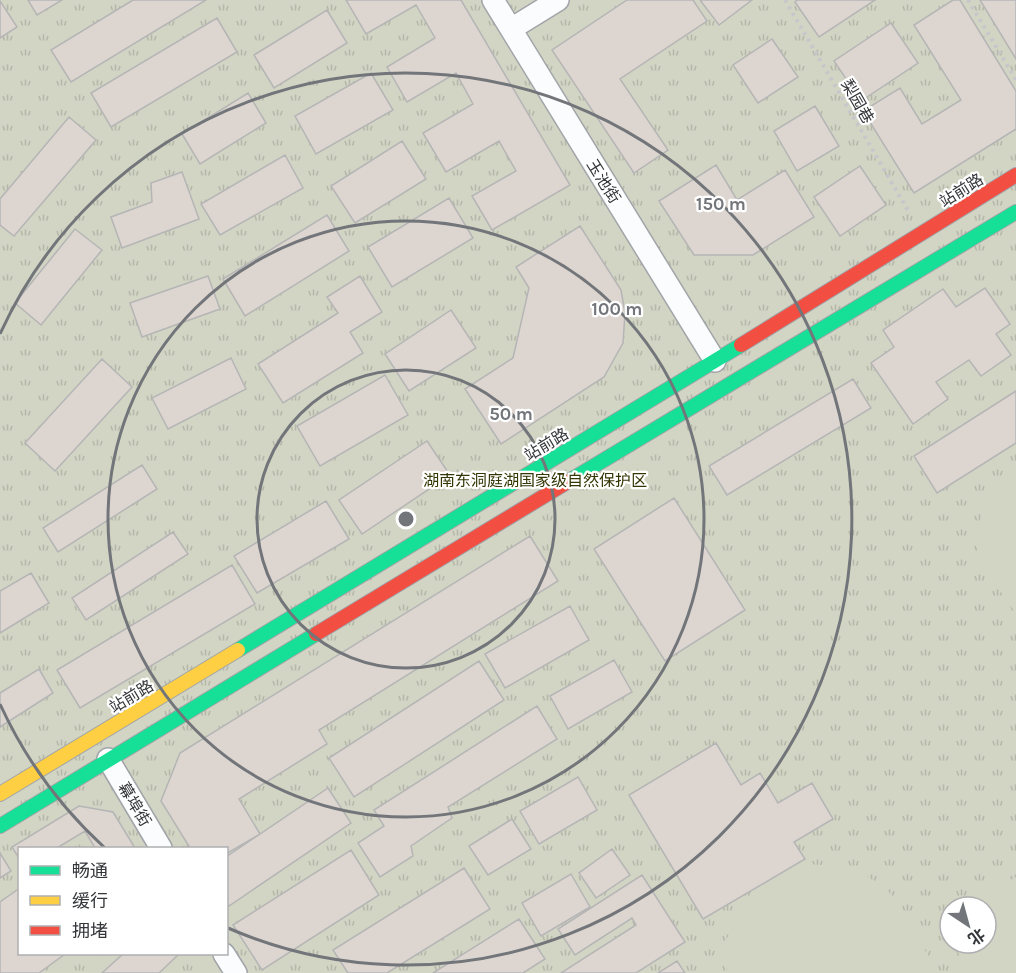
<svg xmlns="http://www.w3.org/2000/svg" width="1016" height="973" viewBox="0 0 1016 973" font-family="Karla,'Noto Sans SC',sans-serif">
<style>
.grass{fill:url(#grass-tufts);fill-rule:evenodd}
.garden{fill:#d2d5c4}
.building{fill:#ddd6d0;stroke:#b5b5b6;stroke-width:1.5}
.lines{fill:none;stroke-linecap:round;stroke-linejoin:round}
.street-casing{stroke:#a1a4a8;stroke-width:24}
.fast-casing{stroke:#a1a4a8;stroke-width:16}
.slow-casing{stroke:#a1a4a8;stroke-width:16}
.jam-casing{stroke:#a1a4a8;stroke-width:16}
.path{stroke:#c6c7ca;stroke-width:4;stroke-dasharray:3 4.5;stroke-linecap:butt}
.street{stroke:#fbfcfd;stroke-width:21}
.fast{stroke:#16e098;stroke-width:14}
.slow{stroke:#ffcf43;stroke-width:14}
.jam{stroke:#f24e42;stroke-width:14}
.ring{fill:none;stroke:#727579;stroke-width:3}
.labels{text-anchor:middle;stroke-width:4.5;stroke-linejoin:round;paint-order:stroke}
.street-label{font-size:16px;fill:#34363a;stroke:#fff}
.park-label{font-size:16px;fill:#353605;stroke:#fff}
.centre{fill:#727579;stroke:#fff;stroke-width:3}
.ring-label{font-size:18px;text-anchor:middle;font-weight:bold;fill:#727579;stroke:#fff;stroke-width:4.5;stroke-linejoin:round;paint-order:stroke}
</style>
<defs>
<pattern id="grass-tufts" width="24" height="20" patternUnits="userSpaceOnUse" patternTransform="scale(1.5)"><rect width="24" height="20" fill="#d2d5c4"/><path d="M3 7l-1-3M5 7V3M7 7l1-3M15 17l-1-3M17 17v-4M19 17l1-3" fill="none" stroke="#b5b7a9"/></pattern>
</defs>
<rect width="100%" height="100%" fill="#e5e9ef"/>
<path class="grass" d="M0,0h1016v973h-1016zM20,848h206v106h-206zM950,907h36v36h-36z"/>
<path class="garden" d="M1016,481v133c-7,-11 -36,-51 -38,-60 -6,-29 9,-64 38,-73z
M806,864l32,2 26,8 25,18 50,81h-212l-3,-30 27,-45 27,-20z
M1016,877v96h-46l-18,-30h34v-36h-21z"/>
<path class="building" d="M28,0h34l-25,15z
M133,0h73l-135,82 -20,-32z
M346,0h115l109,185 -78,45 -20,-34 44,-25 -17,-30 -53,31 -23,-39 50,-29 -17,-31 -49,29 -20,-35 48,-29 -19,-33 -50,29z
M627,0h66l14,21 -87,58 48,71 -34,23 -82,-123z
M700,0h52l-33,25z
M797,0h78l-56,37 -24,-35z
M953,0h7l56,91v38l-102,64 -51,-82 37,-23 22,36 39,-24 -47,-75z
M980,0h36v59z
M0,1l17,26 -17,11z
M327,10l20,33 -73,45 -20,-33z
M217,18l20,34 -126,75 -20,-34z
M891,23l27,40 -57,38 -27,-40z
M772,39l26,38 -40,26 -25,-38z
M371,73l22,37 -77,44 -21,-38z
M248,93l18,30 -66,41 -18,-30z
M815,106l24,40 -42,25 -23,-40z
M69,117l27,23 -82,96 -14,-11v-26z
M402,141l24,38 -71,44 -24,-37z
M285,155l18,33 -83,47 -19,-31z
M716,165l21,35 48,-30 29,47 -61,38h-59l-35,-54z
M860,166l26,39 -46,31 -26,-39z
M182,172l17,47 -77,29 -11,-31 41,-15 -1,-19z
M449,198l24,40 -81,49 -24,-40z
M327,215l22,36 -104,65 -22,-37z
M580,226l41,64 4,23 -2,30 -19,34 -103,67 -36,-55 48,-31 16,-70 -13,-21z
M75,229l27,21 -61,75 -26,-22z
M208,276l12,33 -78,28 -12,-34z
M360,276l22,36 -32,20 13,21 -80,50 -25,-39 80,-51 -11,-16z
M985,288l25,36 -14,10 15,21 -30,21 -12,-16 -33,22 12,17 -35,25 -42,-61 23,-16 -11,-17 60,-41 13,18z
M451,310l25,38 -67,43 -24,-37z
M231,358l15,31 -78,40 -16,-31z
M102,359l30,28 -77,84 -30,-28z
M385,375l23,40 -88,51 -23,-40z
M853,379l18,29 -144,87 -18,-29z
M1016,391v52l-79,50 -23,-37z
M427,441l23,34 -88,59 -23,-34z
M142,465l15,24 -99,63 -15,-24z
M674,498l71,112 -80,51 -71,-112z
M326,501l23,38 -92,54 -23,-37z
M173,532l15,22 -102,66 -14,-22z
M530,536l28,45 -239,149 8,14 -88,55 21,35 -34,20v-6h-36l-29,-47 19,-48z
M232,565l23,39 -175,104 -23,-38z
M31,573l18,30 -49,30v-42z
M570,606l19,34 -84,48 -20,-34z
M614,660l18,32 -64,37 -18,-33z
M479,661l25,39 -150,97 -25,-39z
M39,669l14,24 -53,34v-34z
M537,706l20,33 -109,68 4,11 -41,28 2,10 -33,21 -22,-34 26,-17 -10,-16z
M716,743l25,42 19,-12 18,30 34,-20 21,36 -39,23 11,17 -102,60 -74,-124z
M578,777l19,33 -58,34 -19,-33z
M328,788l23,35 -122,83 -3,-4v-45z
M79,806l34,6 22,36h-40l-10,-17 -28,17h-37v12l-8,-13z
M512,819l19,30 -43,26 -19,-29z
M612,849l18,26 -34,23 -17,-25z
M351,850l28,45 -117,75 -29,-45z
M0,853l11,18 -11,7z
M464,868l26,41 -103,64h-39l-15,-23z
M571,874l19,33 -49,29 -19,-33z
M642,875l43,67 -49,31h-75l75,-48 -4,-7 -57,37 -17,-26z
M20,888v66h45l-26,19h-39v-71z
M519,919l26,40 -22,14h-90z
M123,954h56l-20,19h-57z
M677,961l8,12h-27z"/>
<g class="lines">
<g class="street-casing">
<path id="street" d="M493,0l222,361
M511,29l47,-29
M108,759l53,89
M224,954l12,19"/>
</g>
<g class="fast-casing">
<path id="fast" d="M569,481l447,-269
M238,650l503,-305
M0,826l316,-192"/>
</g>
<g class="slow-casing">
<path id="slow" d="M0,794l238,-144"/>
</g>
<g class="jam-casing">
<path id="jam" d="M741,345l275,-170
M316,634l253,-153"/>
</g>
<path class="path" d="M785,0l125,214
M968,0l48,80"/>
<use href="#street" class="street"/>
<use href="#fast" class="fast"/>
<use href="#slow" class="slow"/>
<use href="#jam" class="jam"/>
</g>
<g class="ring">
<circle cx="406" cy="519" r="149"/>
<circle cx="406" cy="519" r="298"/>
<path d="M105 848A446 446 0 0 1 0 704M0 334A446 446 0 1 1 228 928"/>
</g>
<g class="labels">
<g class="street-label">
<text transform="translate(858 101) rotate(60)" y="6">梨园巷</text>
<text transform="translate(604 181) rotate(58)" y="6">玉池街</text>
<text transform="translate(961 190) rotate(-32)" y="6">站前路</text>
<text transform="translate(546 444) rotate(-31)" y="6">站前路</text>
<text transform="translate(131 696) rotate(-31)" y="6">站前路</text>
<text transform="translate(135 804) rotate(59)" y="6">幕埠街</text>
</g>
<g class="park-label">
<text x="535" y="486">湖南东洞庭湖国家级自然保护区</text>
</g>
</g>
<circle cx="406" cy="519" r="9" class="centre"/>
<g class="ring-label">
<text x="721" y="210">150 m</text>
<text x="617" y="315">100 m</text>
<text x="511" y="420">50 m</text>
</g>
<rect x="18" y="847" width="210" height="108" fill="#ffffff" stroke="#aeafb0" stroke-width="1.5"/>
<rect x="30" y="866" width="30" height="9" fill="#16e098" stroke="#aeafb0" stroke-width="1.5"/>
<text x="72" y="877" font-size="18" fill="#34363a">畅通</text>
<rect x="30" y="896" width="30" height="9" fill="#ffcf43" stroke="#aeafb0" stroke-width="1.5"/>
<text x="72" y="907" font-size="18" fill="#34363a">缓行</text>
<rect x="30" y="926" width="30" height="9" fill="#f24e42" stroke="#aeafb0" stroke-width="1.5"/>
<text x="72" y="937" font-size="18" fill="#34363a">拥堵</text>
<g transform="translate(968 925) rotate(144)"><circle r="28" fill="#ffffff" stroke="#aeafb0" stroke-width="1.5"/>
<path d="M0-4.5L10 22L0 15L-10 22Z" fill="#727579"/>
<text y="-9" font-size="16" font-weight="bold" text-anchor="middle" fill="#34363a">北</text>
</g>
</svg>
